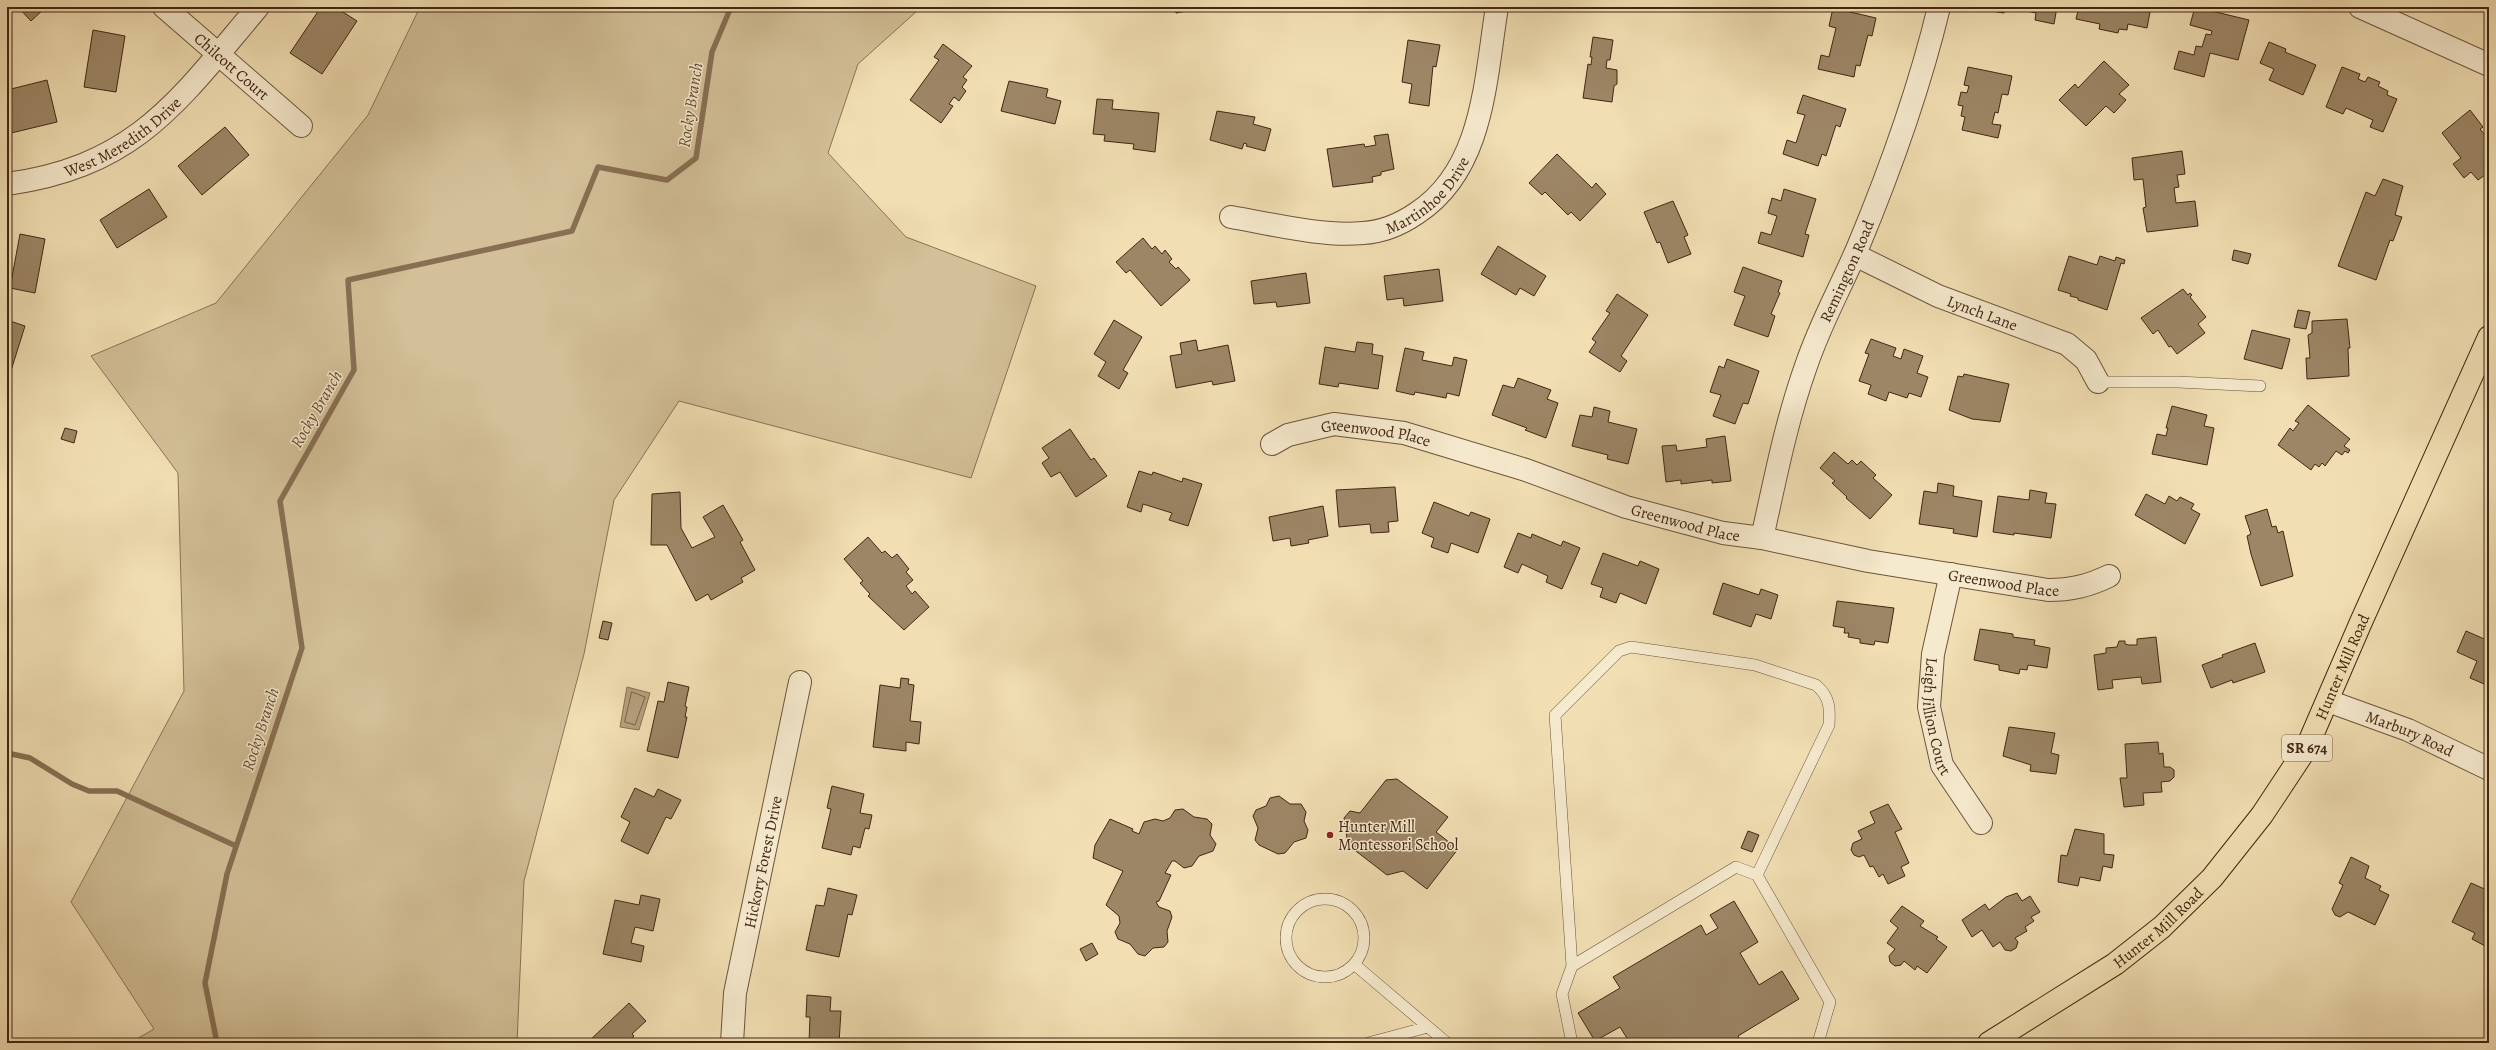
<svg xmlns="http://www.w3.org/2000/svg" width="2496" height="1050" viewBox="0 0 2496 1050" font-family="Alegreya,serif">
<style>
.green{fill:#d3c098;stroke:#8b7356}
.water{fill:#b6a07d;stroke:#886f53}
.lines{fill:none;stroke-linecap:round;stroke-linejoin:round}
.shore{stroke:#7c6348;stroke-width:1}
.stream{stroke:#886f53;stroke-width:5.5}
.building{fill:#9d8666;stroke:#432613}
.service-casing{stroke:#6e543b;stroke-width:12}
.minor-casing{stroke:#6e543b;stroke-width:24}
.primary-casing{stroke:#432613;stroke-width:24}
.service{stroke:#f6eace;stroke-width:11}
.minor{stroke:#f6eace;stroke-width:22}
.primary{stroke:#f1dfb3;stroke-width:22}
.poi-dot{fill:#8f2418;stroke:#f6eace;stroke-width:1.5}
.labels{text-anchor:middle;stroke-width:3;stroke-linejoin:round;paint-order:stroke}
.shield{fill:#f6eace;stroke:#79614b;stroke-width:1}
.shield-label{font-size:15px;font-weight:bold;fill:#432613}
.street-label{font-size:16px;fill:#432613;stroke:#f6eace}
.poi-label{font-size:16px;fill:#432613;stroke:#f6eace;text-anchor:start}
.water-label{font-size:17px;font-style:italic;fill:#664b33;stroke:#f6eace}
</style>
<rect width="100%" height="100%" fill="#f1dfb3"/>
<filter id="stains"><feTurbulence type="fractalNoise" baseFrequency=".005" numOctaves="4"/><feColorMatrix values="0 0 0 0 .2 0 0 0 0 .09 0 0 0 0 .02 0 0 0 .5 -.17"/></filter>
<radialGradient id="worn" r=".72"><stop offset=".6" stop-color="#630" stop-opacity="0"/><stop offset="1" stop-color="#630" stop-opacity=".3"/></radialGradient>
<path class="green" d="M420,7h498l-1,4 -59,53 -30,89 78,84 130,49 -65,192 -292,-77 -65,99 -30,154 -60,227 -7,162h-387l24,-14 -83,-127 113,-211 -6,-218 -87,-117 125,-53 152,-188z"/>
<path class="water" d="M627,687l23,6 -11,37 -19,-3z"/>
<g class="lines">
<path class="shore" d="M632,692l13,5 -10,28 -10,-3z"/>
<path class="stream" d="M7,753l23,5 42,26 17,7h28l119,55
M217,1043l-12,-60 22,-109 75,-226 -22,-147 74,-131 -6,-90 224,-49 26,-64 69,13 29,-22 16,-106 19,-45"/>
</g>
<path class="building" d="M18,7h28l-15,14z
M321,7h14l22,14 -35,53 -32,-21z
M1174,7h33l-31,6z
M1992,7h13l-1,6 -13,-2z
M2008,7h49l-3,17 -19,-4 1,-7z
M2079,7h72l-4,21 -19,-4 -1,6 -8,-1 -1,4 -19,-4 1,-5 -24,-5z
M2195,7l54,13 -11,40 -28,-7 -6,24 -30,-8 5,-18 15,4 2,-9 6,1 4,-13 5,1 1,-4 -22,-6z
M1833,8l43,10 -4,18 -4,-1 -8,31 -4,-1 -2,12 -36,-8 3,-14 8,2 7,-29 -7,-2z
M93,30l32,6 -9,56 -32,-5z
M1593,37l20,3 -3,20h-3l-1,8 11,2v14l-3,2 -2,16 -29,-4 5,-34 3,1 1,-8h-2z
M1408,40l32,5 -4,22 -3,-1 -4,40 -20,-3 3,-19 -10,-2z
M2269,42l17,7 -1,3 31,13 -13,30 -34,-15 5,-11 -14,-6z
M943,44l29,22 -9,11 4,3 -5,7 4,4 -7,10 -5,-4 -5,7 4,2 -12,17 -31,-23 29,-40 -5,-3z
M2104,61l25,24 -10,9 7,6 -12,13 -8,-7 -20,20 -27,-26 16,-16 3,4z
M1968,67l44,9 -4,19 -6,-1 -4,19 -3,-1 -3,12 9,1 -3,13 -36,-8 3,-13 -4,-1 2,-10 -5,-1 3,-13 6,1 2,-7 -5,-1z
M2342,67l18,7 -2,5 7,3 3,-5 12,5 -2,4 10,5 -1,4 10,4 -14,33 -13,-5 3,-7 -27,-12 -3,6 -17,-7z
M47,80l10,42 -50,12v-44z
M1009,81l39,8 -2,8 15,4 -6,23 -54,-13z
M1803,95l43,14 -6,18 -4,-2 -10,31 -4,-2 -4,12 -35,-12 4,-14 9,3 9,-28 -8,-2z
M1097,99l16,1 -1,9 47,4 -4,39 -22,-3 1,-5 -30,-3 1,-6 -12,-1z
M2470,110l13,17 -3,2 9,11v32l-11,8 -7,-8 -7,6 -11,-14 8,-6 -19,-25z
M1217,111l38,6 -2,7 18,5 -6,22 -19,-5 1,-2 -3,-1 -2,6 -32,-9z
M225,127l24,28 -47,40 -24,-29z
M1388,134l6,35 -13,3v3l-9,2 1,5 -40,5 -6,-38 37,-5 1,3 11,-2 -2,-9z
M2182,151l3,23 -8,1 2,12 -5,1 2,15 19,-2 3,25 -51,6 -4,-24 3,-1 -3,-28 -9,1 -2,-22z
M1557,154l35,34 4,-5 10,11 -26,27 -9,-9 -3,3 -23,-23 -3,3 -13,-12z
M2383,179l20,7 -8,29 7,2 -9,24 -3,-1 -14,40 -38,-14 28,-74 9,4z
M149,189l18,28 -50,31 -17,-28z
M1784,189l32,10 -11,35 4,1 -6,22 -45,-14 3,-11 10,3 6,-19 -9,-3 4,-15 9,3z
M1673,201l15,34 -4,2 7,17 -23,9 -8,-21 -3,1 -13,-31z
M20,234l25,5 -10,54 -25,-5z
M1143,238l9,11 3,-3 7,8 3,-4 7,9 -3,3 7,7 2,-2 12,13 -29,26 -31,-36 -4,3 -10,-11z
M1498,246l48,30 -12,20 -14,-8 -4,7 -35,-21z
M2234,250l17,4 -3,10 -16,-4z
M2069,256l28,9 3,-9 15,5 1,-4 9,3 -1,4 -3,-1 -14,47 -29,-10v-2l-8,-2 1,-2 -13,-4z
M1743,267l39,14 -4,11 2,1 -9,21 4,2 -7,21 -34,-12 11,-29 -11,-4z
M1439,269l4,32 -39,5 -1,-8 -16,2 -3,-24z
M1306,273l4,30 -33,4 -1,-5 -22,2 -3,-23z
M2183,289l5,6 2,-2 2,2 -2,2 16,20 -8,7 7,9 -28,21 -6,-8 -2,1 -11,-17 -5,4 -12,-16z
M1617,294l31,21 -27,41 6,5 -7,11 -31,-20 7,-10 -4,-3 18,-26 -4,-2z
M2298,310l12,2 -4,17 -12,-2z
M2347,319l3,29h-2l1,28 -42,3 -1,-21h4l-2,-23 4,-2v-12z
M7,320l18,6 -16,51h-2z
M1114,320l28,17 -19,33 5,3 -9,16 -21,-13 8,-14 -12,-8z
M2252,330l38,9 -8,30 -38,-10z
M1871,339l25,9 -3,8 8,3 3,-10 19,7 -6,17 11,4 -7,20 -12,-4 -2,5 -18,-6 -3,9 -18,-7 3,-9 -12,-4 10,-27 -4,-1z
M1196,340l2,11 30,-6 7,36 -22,4 -1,-4 -36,7 -6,-32 12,-2 -2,-11z
M1357,342l16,2 -1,10 11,2 -5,33 -39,-6 -1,4 -19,-3 6,-37 30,5z
M1405,348l19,4 -2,8 30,6 2,-9 13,3 -8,36 -12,-3 -1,5 -31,-6 -1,3 -18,-4z
M1727,359l32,12 -11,33 -5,-1 -8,21 -22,-8 8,-21 -11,-3 9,-26 5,2z
M1964,374l45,10 -9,38 -28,-3 -23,-9 9,-34 5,1z
M1518,378l33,12 -4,9 11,4 -12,35 -21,-8 2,-2 -35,-13 11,-30 11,3z
M2308,405l42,34 -6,7 6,4 -2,3 -3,-2 -3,4 -6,-4 -11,15 -3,-3 -3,4 -4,-3 -4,6 -33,-25 12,-17 3,3 6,-8 -4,-2z
M2172,406l35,9 -3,11 10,2 -7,37 -55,-11 5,-20 9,2 2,-8h-2z
M1594,407l16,4 -2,11 29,7 -9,35 -21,-5 1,-4 -36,-9 8,-31 12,2z
M65,428l12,3 -3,12 -13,-4z
M1070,429l21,31 3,-2 13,18 -31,21 -16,-25 -9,5 -9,-14 7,-5 -7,-10z
M1725,436l6,45 -19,2v-3l-31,4v-4l-15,2 -4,-36 14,-1 1,6 30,-4 -1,-8z
M1834,452l14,12 4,-4 5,5 4,-4 15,14 -3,3 19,17 -22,24 -24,-21 1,-1 -15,-14 3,-2 -15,-13z
M1139,471l13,4 1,-3 29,10 1,-4 19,6 -14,42 -19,-6 3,-7 -29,-9 -2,8 -14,-5z
M1938,483l16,3 -1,10 29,5 -5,36 -24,-4 1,-4 -35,-5 5,-33 13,2z
M1395,487l3,34 -10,1 1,10 -18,1 -1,-9 -31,3 -3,-37z
M2030,490l17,3 -2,10 11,1 -5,34 -37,-5v2l-21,-3 5,-36 31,4z
M680,492l1,36 11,20 23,-11 -12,-20 20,-12 20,35 -3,2 15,28 -14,8 2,4 -32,18 -3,-6 -12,7 -29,-56h-16l1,-51z
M2146,494l19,10 4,-8 8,5 3,-4 14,7 -3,5 9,5 -15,30 -50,-29z
M1434,502l35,14 2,-4 19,7 -12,34 -27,-10 -3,10 -17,-6 3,-9 -12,-5z
M1323,506l5,30 -20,4 1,3 -18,3 -1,-8 -17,3 -4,-24z
M2267,509l5,18 4,-1 2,7 5,-2 10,45 -32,10 -10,-32 -4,-18 4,-2 -6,-18z
M1518,533l13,5 1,-4 29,12 2,-5 17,7 -18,41 -16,-7 2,-6 -26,-12 -4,9 -14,-6z
M868,537l14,16 3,-2 7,7 5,-4 12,15 -3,3 7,8 -7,6 6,8 3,-3 14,16 -25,23 -36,-34 2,-2 -10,-11 3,-2 -19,-22z
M1603,553l35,13 2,-5 19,8 -13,35 -26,-11 -4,10 -16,-6 3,-9 -12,-4z
M1723,583l36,12 2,-6 17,6 -7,24 -15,-5 -5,13 -38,-13z
M1837,601l57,7 -6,35 -13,-2 -1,4 -14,-2v-4l-12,-2 1,-4h-5l1,-5 -12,-2z
M603,621l9,2 -4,17 -9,-2z
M1980,629l33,5v3l22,3 -1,5 16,3 -3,20 -19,-3 -1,5 -7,-1 -1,5 -20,-4v-5l-25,-5z
M2466,631l23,10v45l-19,-8 7,-17 -20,-9z
M2156,637l5,45 -19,2 -1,-7 -29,3 1,8 -15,2 -4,-35 12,-2v-5l11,-1 2,-6h6v3l4,1h8v-6z
M2255,643l10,29 -32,11 -1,-3 -21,8 -9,-23 21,-8 -1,-2z
M901,678l8,1 -1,5 6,1 -4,36 11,1 -2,22 -13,-2v9l-33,-4 7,-62 20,3z
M668,682l21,5 -4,19 2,1 -2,10h2l-9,41 -31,-7 11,-50 6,1z
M2009,727l46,6 -4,20 8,2 -3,19 -26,-3 1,-6 -28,-9z
M2158,742l1,12 4,-1 1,14h6l4,3v7l-4,4 -9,1 1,10 -19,1 1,12 -20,2 -4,-29h7l-2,-34z
M1397,779l51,38 -12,15 22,17 -31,40 -24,-18 -16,4 -39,-30 -4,-27 6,-7 10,2 26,-33z
M832,786l32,8 -4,19 12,2 -3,14 -4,-1 -5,20 -7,-2 -2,9 -29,-7 9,-39 -4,-1z
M635,788l19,9 4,-8 23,11 -10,19 -5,-2 -18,37 -27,-13 9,-19 -9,-5z
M1279,796l11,8h11l5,8 -2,9 4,9 -2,8 -12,4 -9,11 -7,1 -19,-9 -4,-5 3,-12 -5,-12 3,-6 10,-4 4,-8z
M1888,804l14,25 -7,3 14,31 -8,4 4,9 -17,8 -5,-10 -4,3 -6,-11 -3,1 -6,-12 -5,2 -5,-2 -3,-5 2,-7 9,-4 -4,-8 17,-8 -5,-11z
M1183,809l11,8 13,2 5,5 -2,11 6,9 -3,7 -14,5 -7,10 -8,2 -9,-7h-3l-7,12 6,2 -12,26 -3,1 3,5 11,4 2,6 -5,14 1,11 -4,5 -11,1 -8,8 -7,-2 -8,-10 -12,-5 -3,-7 5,-9 -1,-7 -13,-11 17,-34 -30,-13 2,-13 15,-26 23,10 -1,2 7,3 5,-12 11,-3 8,2 7,-3 5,-8z
M2075,829l29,5v20l10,1 -2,13 -9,-2 -3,15 -20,-4 -2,9 -20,-4 3,-27 6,1z
M1748,831l11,4 -7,17 -11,-4z
M2351,857l18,9 -4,12 16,8 -2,4 10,5 -14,30 -27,-13 -8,5 -5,-2 -3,-6 11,-24 -4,-2z
M2471,883l18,8 -5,12 5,2 -2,42 -15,-8 3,-6 -23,-11z
M828,888l29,7 -5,20 -4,-1 -9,43 -33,-7 10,-45 8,1z
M2017,893l5,8 8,-5 10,16 -9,5 3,4 -9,6 2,4 -12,7 3,4 -2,6 -5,3 -6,-1 -5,-8 -7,5 -11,-17 -10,7 -10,-17 23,-16 4,6 17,-13z
M641,895l19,4 -7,32 -18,-4 -4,16 13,3 -3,16 -38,-8 12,-54 24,5z
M1734,901l24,41 -18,11 19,32 23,-14 17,28 -61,37 3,7h-111l-10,-16 -25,14 -17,-28 42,-25 -7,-11 88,-52 5,10 12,-7 -8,-13z
M1902,906l22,15 -4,5 18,11 -2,2 11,8 -20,26 -10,-7 -2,4 -11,-9 -3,4 -6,1 -5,-4 -1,-6 6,-7 -8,-6 11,-15 -8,-7z
M1092,943l6,11 -12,7 -6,-12z
M807,995l24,2 -1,14h11l-2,32h-30l1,-26h-4z
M629,1003l17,18 -14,13 2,2 -6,7h-41z"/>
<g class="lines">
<g class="service-casing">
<path id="service" d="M2098,382h80l82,4
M1286 938a39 39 0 1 1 78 0a39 39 0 1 1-78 0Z
M1354,964l93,79
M1572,966l-17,-251 64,-64 12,-4 124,18 61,20c14,12 14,23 13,40l-72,150
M1368,1043l60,-16
M1572,1043l-10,-49 10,-28 164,-99 21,8 73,127 -12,41"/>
</g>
<g class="minor-casing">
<g id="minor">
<path id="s1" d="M164,7l137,119"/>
<path d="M2360,7l129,58"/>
<path id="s2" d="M7,184c130,-18 172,-84 251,-177"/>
<path id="s3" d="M1231,217c41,7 91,20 132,16 19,-1 38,-9 54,-20 67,-44 68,-133 80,-206"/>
<path id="s4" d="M1855,255l83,41 129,48 19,16 12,22"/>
<path id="s5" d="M1272,444l16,-9 46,-11 70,9 122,37 100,37 97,26 39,5 106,23 180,29c23,0 40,-4 61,-14"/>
<path id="s6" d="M1762,538c13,-58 24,-116 44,-172 14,-42 35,-79 52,-119 33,-79 61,-157 81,-240"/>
<path id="s7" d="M1951,574l-18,80 -4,53 13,58 39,58"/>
<path id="s8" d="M2328,701l80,29 81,39"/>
<path id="s9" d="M732,1043l3,-50 65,-311"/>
</g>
</g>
<g class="primary-casing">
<g id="primary">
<path id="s10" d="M1989,1043l126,-79 47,-37 50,-49 50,-63 45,-68 54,-125 128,-285"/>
</g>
</g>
<use href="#service" class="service"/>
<use href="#minor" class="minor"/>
<use href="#primary" class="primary"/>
</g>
<circle class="poi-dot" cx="1330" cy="835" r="4"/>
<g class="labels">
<rect class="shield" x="2282" y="735" width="50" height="26" rx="3"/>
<g class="shield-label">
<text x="2307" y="753">SR 674</text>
</g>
<g class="street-label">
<text dy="6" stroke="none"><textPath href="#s1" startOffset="90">Chilcott Court</textPath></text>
<text dy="6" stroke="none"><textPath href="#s2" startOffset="127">West Meredith Drive</textPath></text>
<text dy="6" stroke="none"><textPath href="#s3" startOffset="211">Martinhoe Drive</textPath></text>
<text dy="6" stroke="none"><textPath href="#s6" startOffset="281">Remington Road</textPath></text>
<text dy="6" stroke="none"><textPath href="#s4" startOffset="140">Lynch Lane</textPath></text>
<text dy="6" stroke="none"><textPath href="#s5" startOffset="108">Greenwood Place</textPath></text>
<text dy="6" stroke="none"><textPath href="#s5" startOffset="432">Greenwood Place</textPath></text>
<text dy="6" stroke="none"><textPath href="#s5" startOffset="756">Greenwood Place</textPath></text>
<text dy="6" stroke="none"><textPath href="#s10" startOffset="528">Hunter Mill Road</textPath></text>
<text dy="6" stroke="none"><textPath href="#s7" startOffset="145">Leigh Jillion Court</textPath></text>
<text dy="6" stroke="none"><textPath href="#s8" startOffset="88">Marbury Road</textPath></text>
<text dy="6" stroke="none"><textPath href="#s9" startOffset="184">Hickory Forest Drive</textPath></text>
<text dy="6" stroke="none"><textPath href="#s10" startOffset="205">Hunter Mill Road</textPath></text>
</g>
<g class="poi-label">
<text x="1338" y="832">Hunter Mill<tspan x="1338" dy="18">Montessori School</tspan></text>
</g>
<g class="water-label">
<text transform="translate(690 105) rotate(-81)" y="6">Rocky Branch</text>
<text transform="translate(316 409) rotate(-60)" y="6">Rocky Branch</text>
<text transform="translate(260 729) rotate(-72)" y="6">Rocky Branch</text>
</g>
</g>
<rect width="2496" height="1050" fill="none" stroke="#f1dfb3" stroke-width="24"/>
<rect x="8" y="8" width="2480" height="1034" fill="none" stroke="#432613" stroke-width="2"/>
<rect x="12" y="12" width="2472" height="1026" fill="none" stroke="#432613"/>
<rect width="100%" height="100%" filter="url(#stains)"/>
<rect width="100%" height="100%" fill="url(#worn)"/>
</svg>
